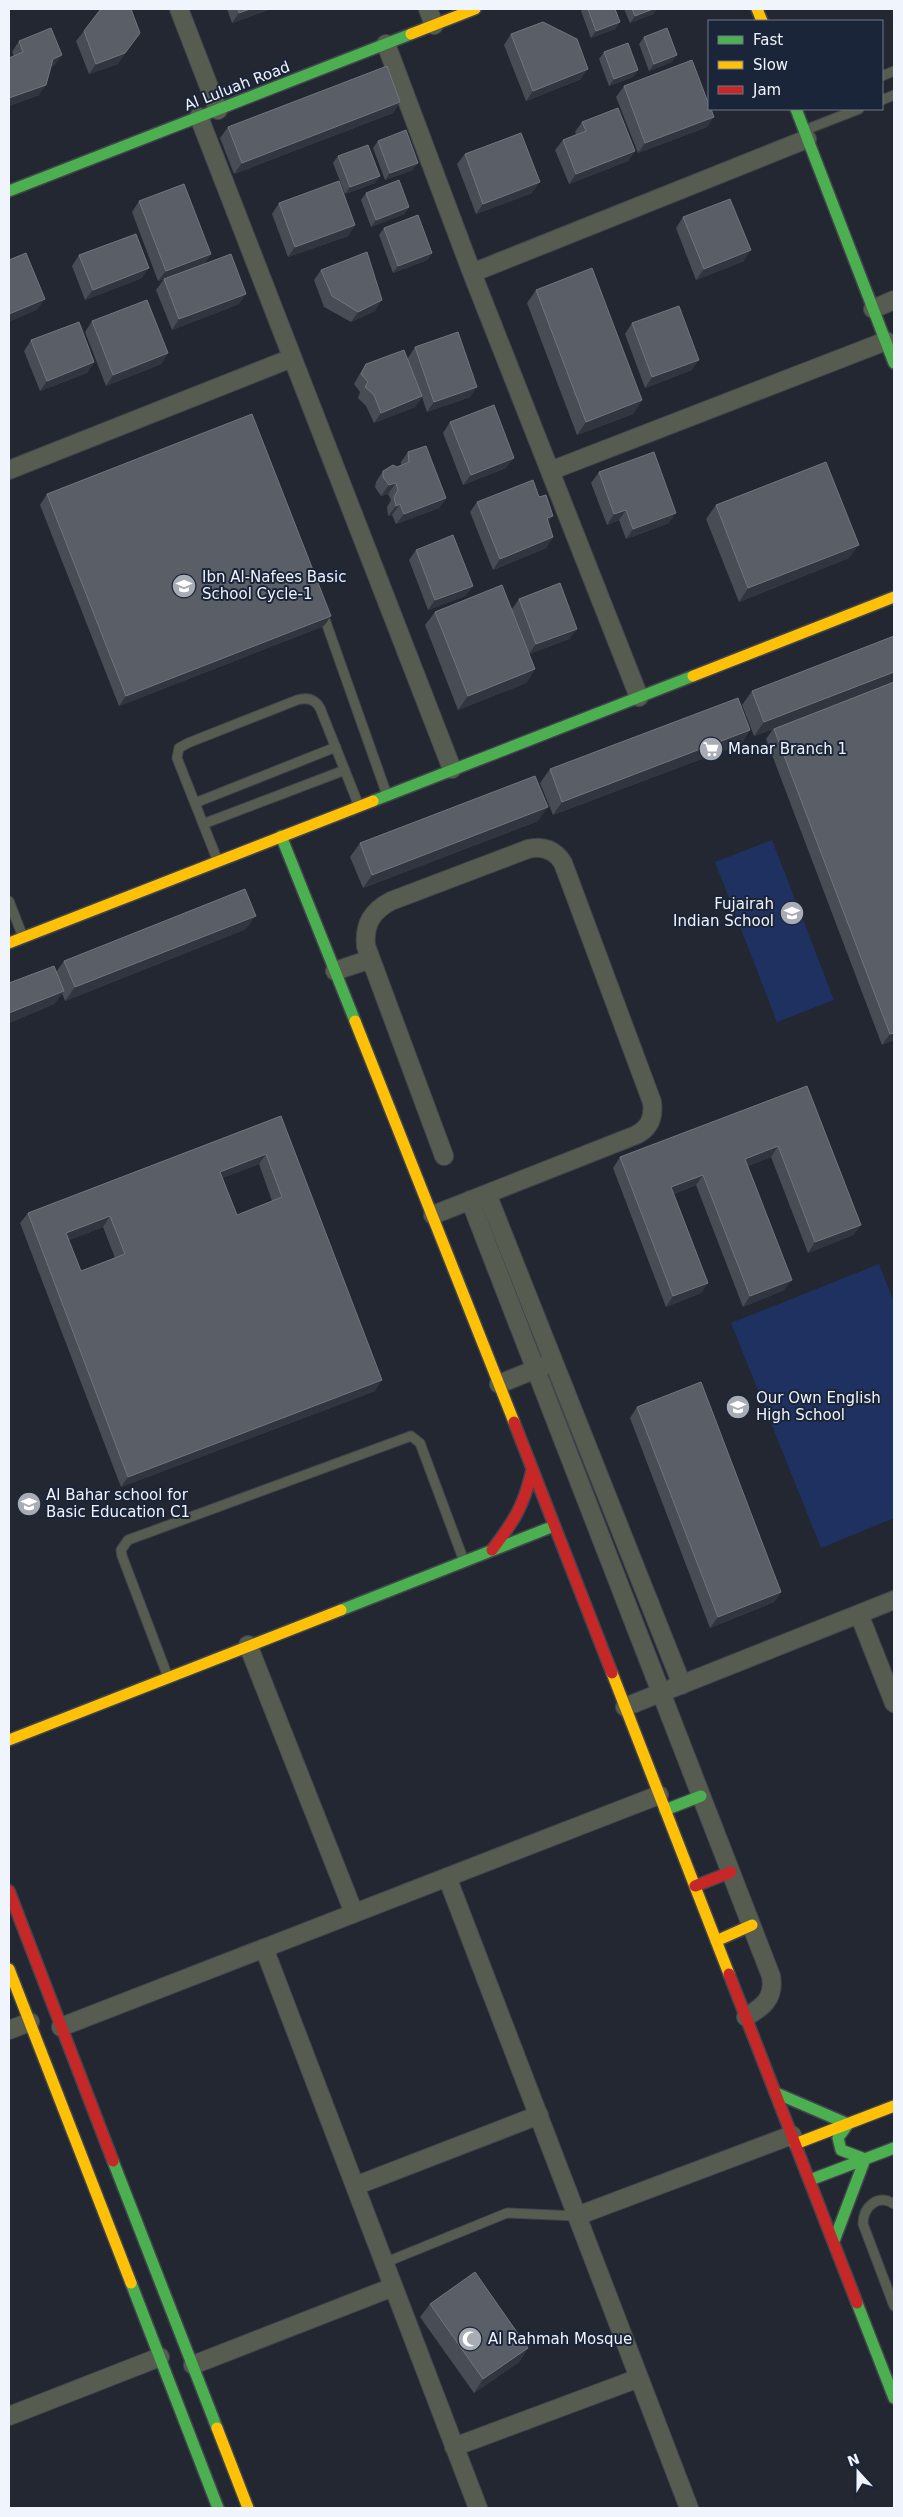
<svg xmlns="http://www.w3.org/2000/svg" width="903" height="2517" viewBox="0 0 903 2517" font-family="'DejaVu Sans',sans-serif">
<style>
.green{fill:#1f3160}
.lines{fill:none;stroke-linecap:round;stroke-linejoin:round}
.lane-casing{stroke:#41454d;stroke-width:11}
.street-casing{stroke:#41454d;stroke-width:20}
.fast-casing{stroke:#41454d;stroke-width:14}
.slow-casing{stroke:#41454d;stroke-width:14}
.jam-casing{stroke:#41454d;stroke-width:14}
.lane{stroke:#565d50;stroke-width:9}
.street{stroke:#565d50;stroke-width:18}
.fast{stroke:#4caf50;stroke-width:11}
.slow{stroke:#ffc107;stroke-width:11}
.jam{stroke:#c62828;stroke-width:11}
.wall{fill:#484c55;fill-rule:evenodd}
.shaded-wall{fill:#31353f}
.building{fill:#5a5e67;stroke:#71757e;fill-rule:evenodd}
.labels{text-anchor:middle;stroke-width:4;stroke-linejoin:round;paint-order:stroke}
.street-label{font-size:15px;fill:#f0f4fc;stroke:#1b2539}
.poi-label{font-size:15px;fill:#f0f4fc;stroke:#1b2539;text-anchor:start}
</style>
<rect width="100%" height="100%" fill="#222732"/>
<path class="green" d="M772,840l62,160 -57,22 -62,-160z
M879,1264l15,38v216l-73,30 -90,-225z"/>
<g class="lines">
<g class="lane-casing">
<path id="lane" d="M882,76l12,-5
M882,100l12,-5
M805,130l54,-21
M322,611l65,184
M195,803l141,-56
M203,824l142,-54
M217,859l-40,-101 2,-10 9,-5 109,-43c10,-3 18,-1 23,8l39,98
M9,901l14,36
M168,1677l-46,-121 -1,-6 7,-10 283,-104 9,7 44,118
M894,2204c-16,-11 -31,3 -31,20l31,82
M384,2263l123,-50 70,3"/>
</g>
<g class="street-casing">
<path id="street" d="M179,9l39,101
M428,9l6,16
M386,44l86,229 167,424
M199,117l253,652
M472,273l335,-134
M873,309l21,-9
M9,470l283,-112
M550,471l336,-130
M335,971l36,-12
M487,1194l195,491
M470,1200l301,776c4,22 -8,31 -25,41
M433,1215l203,-80c14,-7 18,-18 16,-33l-89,-239c-8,-13 -20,-18 -35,-14l-137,52c-19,10 -27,23 -25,45l78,210
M499,1384l47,-19
M859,1614l35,89
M248,1645l106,268
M625,1707l269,-107
M447,1877l242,631
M264,1948l214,560
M61,2027l598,-232
M9,2030l21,-8
M355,2186l184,-71
M577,2216l215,-81
M193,2365l200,-78
M9,2416l151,-59
M454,2447l185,-69"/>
</g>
<g class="fast-casing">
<path id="fast" d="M796,109l98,254
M9,191l402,-157
M373,801l320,-125
M281,836l74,185
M341,1610l213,-84
M665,1810l36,-14
M776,2093l72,31 -10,14 3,12 24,9 -31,82
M113,2161l104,267
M810,2180l84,-32
M131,2283l87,225
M857,2303l37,95"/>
</g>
<g class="slow-casing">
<path id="slow" d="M757,9l5,12
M411,34l64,-25
M693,676l201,-79
M9,943l364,-142
M355,1021l159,401
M612,1673l117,301
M9,1740l332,-130
M716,1941l36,-16
M9,1969l122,314
M795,2144l99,-38
M217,2428l31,80"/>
</g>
<g class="jam-casing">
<path id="jam" d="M514,1422l98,251
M492,1550c22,-29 32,-44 40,-80
M695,1886l36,-14
M9,1891l104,270
M729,1974l128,329"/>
</g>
<use href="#lane" class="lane"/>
<use href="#street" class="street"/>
<use href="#fast" class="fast"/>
<use href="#slow" class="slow"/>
<use href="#jam" class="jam"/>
</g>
<path class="wall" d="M227,9h44l-39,14z
M583,9h32l5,13 -5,7 -24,9 -10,-27z
M624,9h33l-4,5 -23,9z
M84,31l34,33 -29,10 -13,-33z
M511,34l70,45 -55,22 -22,-56z
M644,37l28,25 -23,9 -10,-27z
M19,41l36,24 -4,2 -12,28 -30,11v-48l5,-2 -2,-4z
M604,52l34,18 -5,7 -24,9 -10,-27z
M624,86l83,41 -69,26 -22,-56z
M400,102l-7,11 -159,61 -14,-36 8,-11z
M582,122l53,29 -7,10 -59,23 -14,-34 8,-10 13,-6 -1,-2z
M378,141l35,29 -28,10 -12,-32z
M465,154l67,39 -56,21 -19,-50z
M338,156l42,20 -5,7 -30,11 -12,-31z
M366,193l43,14 -5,7 -33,13 -10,-27z
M139,201l72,53 -7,10 35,40 -67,26 -16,-40 8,-11 -6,2 -26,-69z
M279,203l76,22 -7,11 -60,21 -16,-43z
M683,217l61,44 -48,19 -20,-52z
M384,228l48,25 -5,7 -34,13 -14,-38z
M79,255l63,23 -57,22 -13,-34z
M321,270l54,41 -24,11 -27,-15 -10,-27z
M536,290l106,110 -9,14 -56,21 -50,-132z
M92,321l76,32 -7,11 -55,22 -21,-54z
M632,323l60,47 -47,18 -20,-54z
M31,340l63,22 -7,11 -47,18 -16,-40z
M415,347l55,50 -43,15 -5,-15 -7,10 -41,16 -8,-17 -8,-8 2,-6 -6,-8 5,-9 7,-11 42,-6z
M450,422l56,46 -43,17 -20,-52z
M408,452l38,46 -7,10 -43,16 -4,-9 -4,1 -1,-9 4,-7 -3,-6 -7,2 -6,-9 1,-5 7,-11 18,-5v-4z
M599,472l70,51 -43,16 -7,-19 -12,5 -16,-42z
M47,494l277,132 -205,80 -79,-201z
M539,497l14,40 -7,11 -53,22 -23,-58 7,-10z
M716,505l133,53 -110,44 -33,-83z
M416,550l57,36 -8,10 -37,14 -19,-50z
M519,599l58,30 -8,10 -40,15 6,15 -9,14 -68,27 -33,-85 10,-13 77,-3z
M894,636v404l-12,5 -116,-306 7,-10 -19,7 -12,-31 10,-14z
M750,730l-9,14 -188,71 -13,-32 10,-14z
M538,821l-175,67 -13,-31 10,-14z
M246,929l-181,72 -3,-8 -8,11 -45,19v-40l47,-11 8,-11z
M807,1086l54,139 -8,10 -45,18 -37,-96 -23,9 36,124 -41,17 -47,-122 -22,9 34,89 -7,10 -35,14 -53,-139 7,-11z
M281,1116l94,275 -254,96 -101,-264 8,-10zM259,1164l13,37 -35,14 -15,-37zM103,1227l12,31 -34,13 -12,-31z
M637,1407l144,185 -7,10 -64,26 -80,-210z
M430,2304l98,44 -9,14 -45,31 -54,-76z"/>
<path class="shaded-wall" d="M250,9h21l-39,14 7,-10z
M653,9h4l-4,5 -23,9 5,-7z
M620,22l-5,7 -24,9 5,-7z
M140,33l-22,31 -29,10 7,-10z
M62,55l-7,10 -9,5 7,-11z
M677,55l-5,7 -23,9 5,-7z
M588,69l-7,10 -55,22 7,-10z
M638,70l-5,7 -24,9 5,-7z
M46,85l-7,10 -30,11v-8z
M400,102l-7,11 -159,61 8,-11z
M714,117l-7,10 -69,26 7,-10z
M635,151l-7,10 -59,23 7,-10z
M418,163l-5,7 -28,10 5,-7z
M380,176l-5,7 -30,11 5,-7z
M540,182l-8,11 -56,21 7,-10z
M409,207l-5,7 -33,13 5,-7z
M355,225l-7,11 -60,21 7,-10z
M751,250l-7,11 -48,19 8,-11z
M432,253l-5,7 -34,13 5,-7z
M211,254l-7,10 -46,17 8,-10z
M149,268l-7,10 -57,22 8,-10z
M246,294l-7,10 -67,26 7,-11z
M45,299l-8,11 -28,12v-8z
M382,300l-7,11 -24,11 7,-10z
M168,353l-7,11 -55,22 7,-11z
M699,360l-7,10 -47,18 7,-11z
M94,362l-7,11 -47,18 7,-10z
M477,387l-7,10 -43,15 7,-10z
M422,396l-7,11 -41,16 7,-10z
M642,400l-9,14 -56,21 9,-13z
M514,458l-8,10 -43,17 8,-10z
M396,483l-8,11 -7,2 8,-11z
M446,498l-7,10 -43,16 8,-10z
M400,504l-8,11 -4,1 8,-10z
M626,510l-7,10 -12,5 7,-11z
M676,513l-7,10 -43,16 7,-10z
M553,516l-8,10 2,-8z
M553,537l-7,11 -53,22 7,-11z
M859,545l-10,13 -110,44 9,-14z
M473,586l-8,10 -37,14 7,-10z
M331,616l-7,10 -205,80 7,-10z
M577,629l-8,10 -41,16 8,-11z
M535,669l-9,14 -68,27 10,-14z
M894,672v10l-140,54 10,-14z
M750,730l-9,14 -188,71 9,-13z
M548,807l-10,14 -175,67 9,-13z
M256,916l-10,13 -181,72 10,-14z
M64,991l-10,13 -45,19v-10z
M894,1033v7l-12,5 8,-11z
M778,1146l-7,11 -33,13 7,-11z
M266,1154l-7,10 -47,18 8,-10z
M703,1175l-7,10 -32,13 7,-11z
M110,1216l-7,11 -44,17 7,-11z
M861,1225l-8,10 -45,18 7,-11z
M792,1280l-8,10 -41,17 7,-11z
M708,1283l-7,10 -35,14 7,-11z
M382,1380l-7,11 -254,96 7,-10z
M781,1592l-7,10 -64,26 8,-11z
M528,2348l-9,14 -45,31 9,-14z"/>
<path class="building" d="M104,9h27l9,24 -15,20 -29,11 -12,-33 16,-21z
M238,9h12l-11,4z
M588,9h27l5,13 -24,9z
M632,9h21l-18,7z
M543,22l34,17 11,30 -55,22 -22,-57z
M51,28l11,27 -9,4 -7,26 -37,13v-40l14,-6 -4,-11z
M667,28l10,27 -23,9 -10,-27z
M628,43l10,27 -24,9 -10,-27z
M692,60l17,45v4h2l3,8 -69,26 -21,-57z
M387,66l13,36 -158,61 -14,-36z
M618,108l17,43 -59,23 -13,-34 23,-9 -4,-9z
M406,130l12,33 -28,10 -12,-32z
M521,133l19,49 -57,22 -18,-50z
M368,145l12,31 -30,11 -12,-31z
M399,180l10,27 -33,13 -10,-27z
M339,181l16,44 -60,22 -16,-44z
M184,184l27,70 -45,17 -27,-70z
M730,199l21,51 -47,19 -21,-52z
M418,215l14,38 -34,13 -14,-38z
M136,234l13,34 -56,22 -14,-35z
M367,252l15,48 -24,12 -26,-16 -11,-26z
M26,253l19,46 -36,15v-54z
M231,254l15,40 -67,25 -15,-40z
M592,268l50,132 -56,22 -50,-132z
M147,300l21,53 -55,22 -21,-54z
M679,306l20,54 -47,17 -20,-54z
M79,322l15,40 -47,19 -16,-41z
M458,332l19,55 -43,15 -19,-55z
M404,350l18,46 -41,17 -7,-18 -9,-8 3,-5 -7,-8 5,-10z
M494,405l20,53 -43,17 -21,-53z
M252,414l79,202 -205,80 -79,-202z
M426,446l20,52 -42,16 -4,-10 -4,2 -2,-9 4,-7 -2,-7 -7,2 -6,-8v-6l10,-6 4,2 12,-5 -1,-10z
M654,452l22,61 -43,16 -7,-19 -12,4 -15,-42z
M826,462l33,83 -111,43 -32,-83z
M533,480l6,17 7,-2 7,21 -6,2 6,19 -53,22 -23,-57z
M453,535l20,51 -38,14 -19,-50z
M560,583l17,46 -41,15 -17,-45z
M502,585l33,84 -67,27 -33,-84z
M894,636v36l-130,50 -12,-31z
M894,682v351l-4,1 -116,-305z
M738,698l12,32 -188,72 -12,-33z
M535,776l13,31 -176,68 -12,-32z
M245,889l11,27 -181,71 -11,-26z
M54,966l10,25 -55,22v-30z
M807,1086l54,139 -46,17 -37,-96 -33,13 47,121 -42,16 -47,-121 -32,12 37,96 -35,13 -53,-139z
M281,1116l101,264 -254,97 -100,-264zM266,1154l16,43 -45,18 -17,-43zM110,1216l15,38 -44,17 -15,-38z
M701,1382l80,210 -63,25 -81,-210z
M475,2272l53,76 -45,31 -53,-75z"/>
<defs>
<g id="school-disc" transform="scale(1.25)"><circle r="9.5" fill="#a8acb5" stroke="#1b2539"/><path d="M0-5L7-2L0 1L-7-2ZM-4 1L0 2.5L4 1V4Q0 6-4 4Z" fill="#fff"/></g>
<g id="supermarket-disc" transform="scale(1.25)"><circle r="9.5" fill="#a8acb5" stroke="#1b2539"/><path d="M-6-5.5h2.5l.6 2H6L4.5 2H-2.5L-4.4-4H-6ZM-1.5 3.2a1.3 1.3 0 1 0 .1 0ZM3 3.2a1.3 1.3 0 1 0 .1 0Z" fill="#fff"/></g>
<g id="mosque-disc" transform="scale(1.25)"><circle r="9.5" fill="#a8acb5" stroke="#1b2539"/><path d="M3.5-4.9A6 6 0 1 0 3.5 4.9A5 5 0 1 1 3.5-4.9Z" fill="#fff"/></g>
</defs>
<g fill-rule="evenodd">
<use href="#school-disc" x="184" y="586"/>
<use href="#supermarket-disc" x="711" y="749"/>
<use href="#school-disc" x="792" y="913"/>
<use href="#school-disc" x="738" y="1407"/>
<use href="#school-disc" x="29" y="1504"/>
<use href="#mosque-disc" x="470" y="2339"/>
</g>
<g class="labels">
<g class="street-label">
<text transform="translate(237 86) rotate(-21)" y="5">Al Luluah Road</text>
</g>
<g class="poi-label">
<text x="202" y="582">Ibn Al-Nafees Basic<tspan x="202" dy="17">School Cycle-1</tspan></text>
<text x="728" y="754">Manar Branch 1</text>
<text x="774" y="909" text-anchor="end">Fujairah<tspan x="774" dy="17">Indian School</tspan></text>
<text x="756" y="1403">Our Own English<tspan x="756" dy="17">High School</tspan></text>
<text x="46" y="1500">Al Bahar school for<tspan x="46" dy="17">Basic Education C1</tspan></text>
<text x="488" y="2344">Al Rahmah Mosque</text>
</g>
</g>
<rect width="903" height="2517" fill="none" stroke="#f0f4fc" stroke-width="20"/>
<rect x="708" y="20" width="175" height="90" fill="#1b2539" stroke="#707887"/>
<rect x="718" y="36" width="25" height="8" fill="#4caf50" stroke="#707887"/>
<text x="753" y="45" font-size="15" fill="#f0f4fc">Fast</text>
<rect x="718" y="61" width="25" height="8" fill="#ffc107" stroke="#707887"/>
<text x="753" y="70" font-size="15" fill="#f0f4fc">Slow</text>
<rect x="718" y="86" width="25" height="8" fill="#c62828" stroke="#707887"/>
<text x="753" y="95" font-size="15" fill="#f0f4fc">Jam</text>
<g transform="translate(858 2472) rotate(339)" stroke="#1b2539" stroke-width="4" paint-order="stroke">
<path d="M0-4L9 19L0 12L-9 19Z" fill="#f0f4fc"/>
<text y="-8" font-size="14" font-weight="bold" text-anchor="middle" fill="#f0f4fc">N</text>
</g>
</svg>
